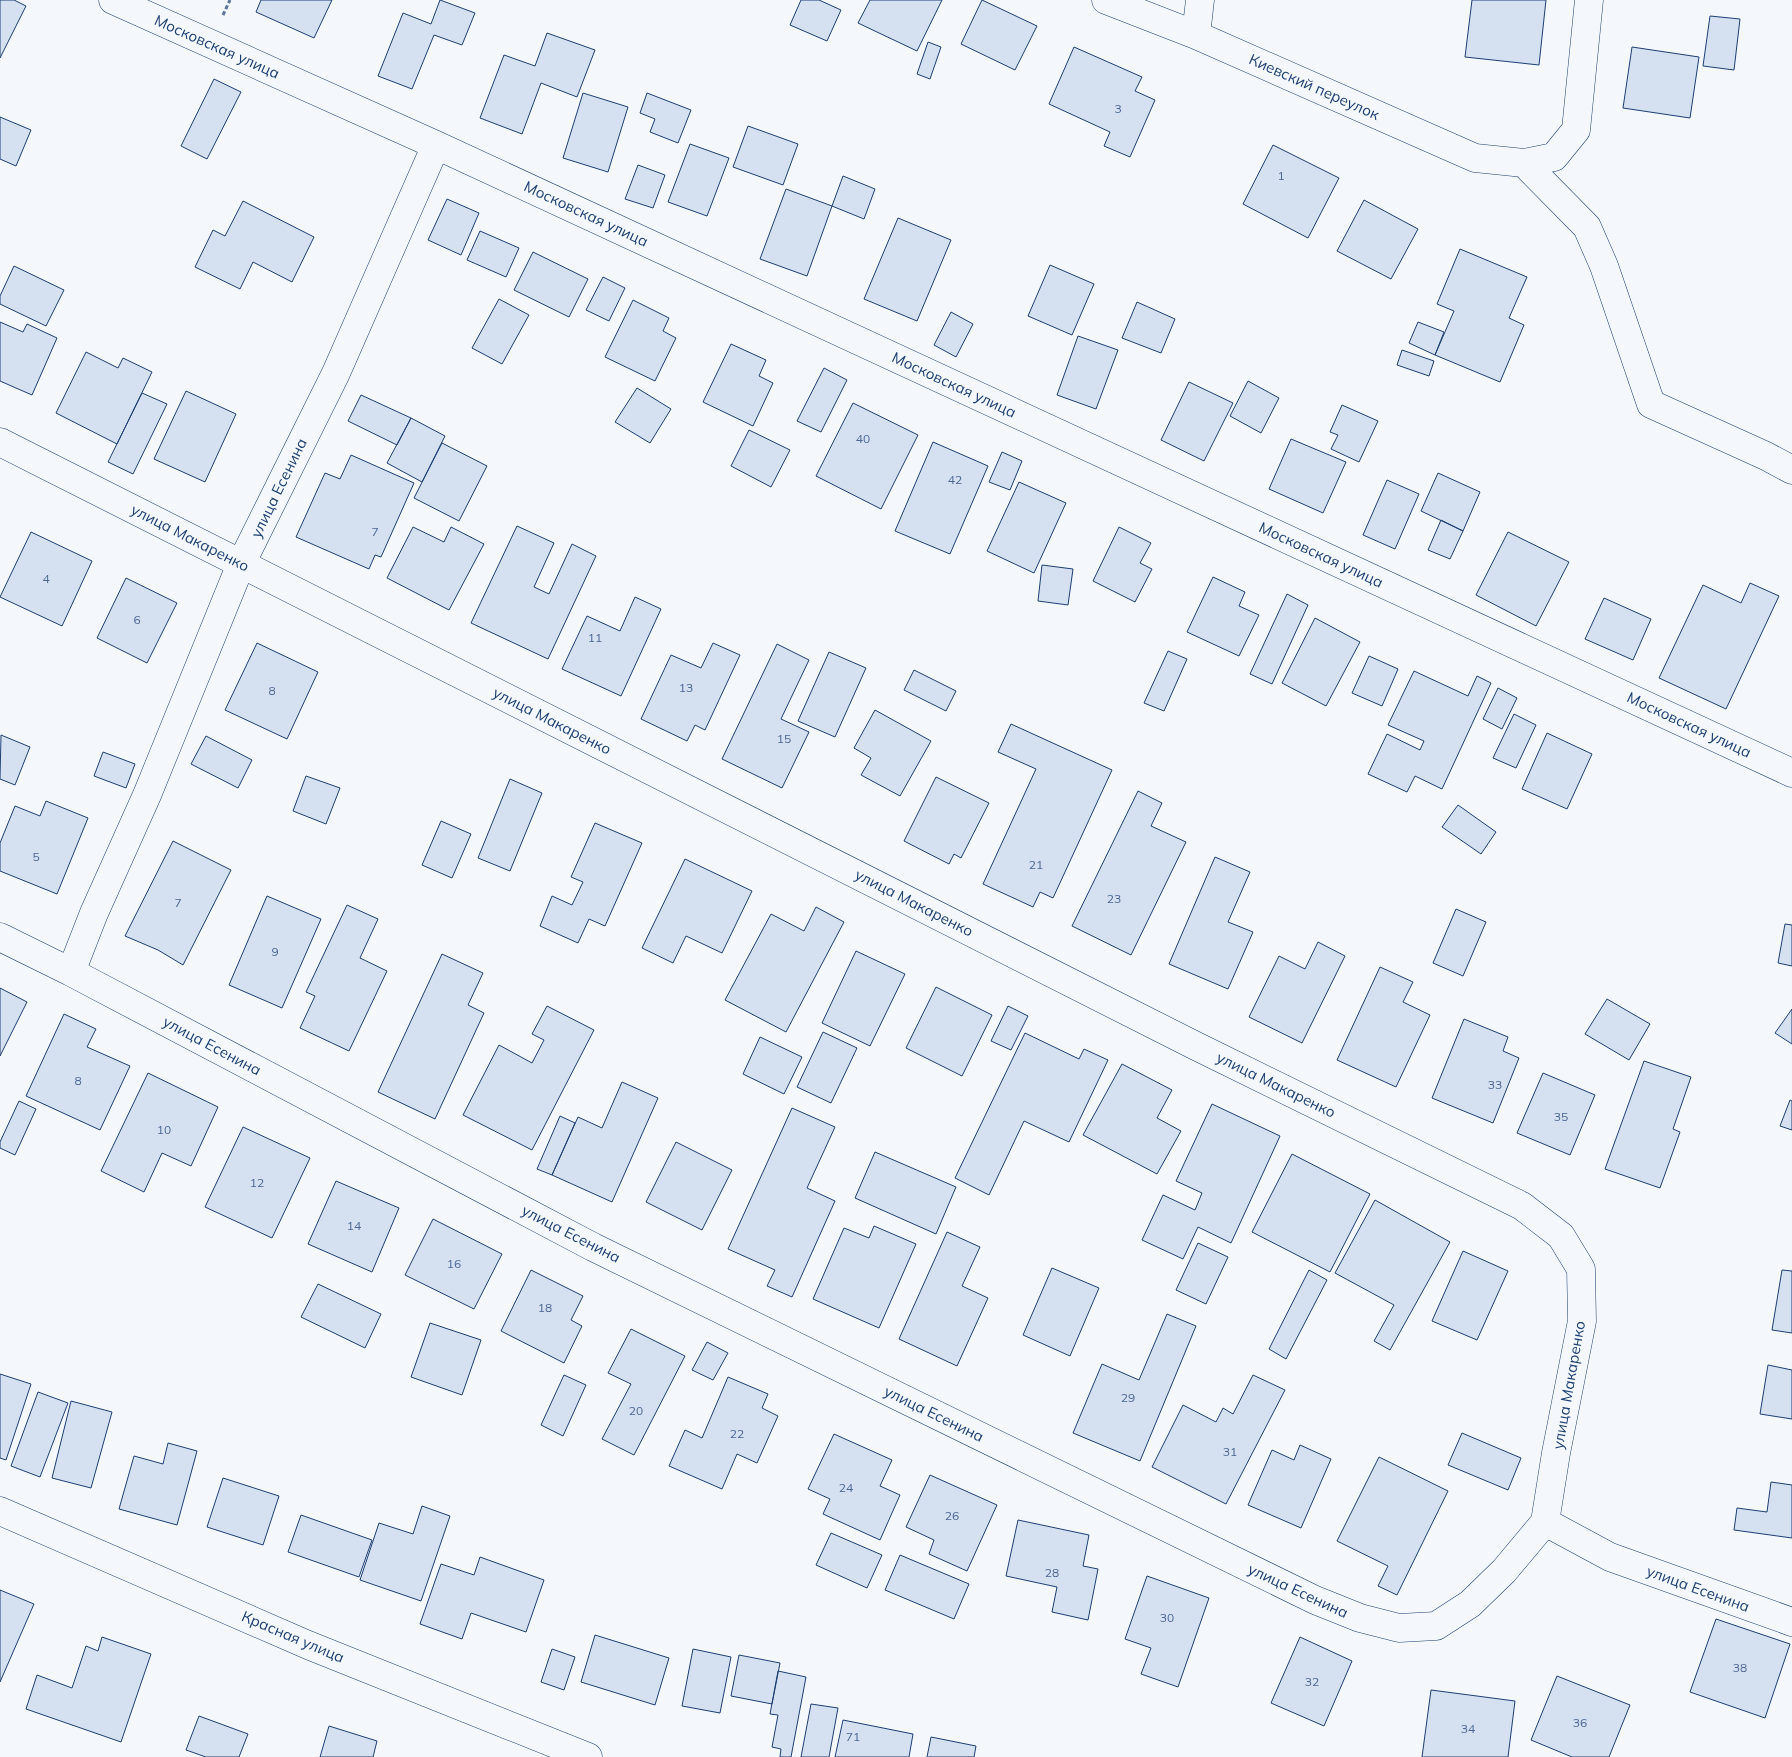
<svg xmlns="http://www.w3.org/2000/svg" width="1792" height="1757" viewBox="0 0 1792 1757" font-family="Mulish,sans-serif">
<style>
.building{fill:#d5e0f0;stroke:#1d3f73}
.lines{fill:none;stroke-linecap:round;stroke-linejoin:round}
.minor-casing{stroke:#1d3f73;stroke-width:29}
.path{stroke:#5e769c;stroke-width:3;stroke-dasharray:4 2.5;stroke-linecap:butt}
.minor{stroke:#f4f7fb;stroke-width:28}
.labels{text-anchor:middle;stroke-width:4;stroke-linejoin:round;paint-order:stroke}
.number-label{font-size:12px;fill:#4b6792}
.street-label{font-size:15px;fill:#1d3f73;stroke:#f4f7fb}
</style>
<rect width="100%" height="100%" fill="#f4f7fb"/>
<path class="building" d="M0,0h14l12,6 -26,52z
M261,0h71l-18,38 -58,-26z
M440,0l35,13 -13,32 -28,-10 -22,54 -34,-13 25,-63 28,11z
M801,0h18l22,10 -14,31 -37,-16z
M870,0h72l-25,51 -59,-28z
M982,0l55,26 -22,44 -54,-26z
M1472,0h74l-7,65 -74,-8z
M1710,16l30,3 -6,51 -31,-4z
M547,33l48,17 -18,47 -36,-14 -19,51 -42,-16 24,-63 31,11z
M928,42l13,5 -11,32 -13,-5z
M1074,47l68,30 -7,14 20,9 -25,57 -26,-11 6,-14 -61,-28z
M1632,47l67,10 -9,61 -67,-10z
M214,79l27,13 -34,67 -26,-13z
M583,93l45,14 -20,65 -45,-14z
M647,93l44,17 -13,33 -28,-11 5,-13 -15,-6z
M0,117l31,13 -15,36 -16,-7z
M748,126l50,18 -15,41 -50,-18z
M690,144l39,14 -22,58 -39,-14z
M1273,145l66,33 -31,60 -65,-34z
M638,165l27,10 -12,33 -28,-9z
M843,176l32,13 -11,30 -32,-13z
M786,189l46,17 -25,70 -47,-17z
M447,199l32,14 -18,42 -33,-15z
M1364,200l54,29 -27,50 -54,-28z
M243,201l71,36 -22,45 -39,-20 -13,27 -45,-22 18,-37 12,6z
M898,218l53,22 -34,81 -53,-22z
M480,231l39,17 -13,29 -39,-17z
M1460,249l67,28 -18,41 15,7 -24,57 -65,-27 19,-44 -17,-7z
M533,252l55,27 -19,38 -55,-27z
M1050,265l44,19 -22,51 -44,-19z
M14,266l50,24 -18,36 -46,-22v-8z
M603,277l22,11 -16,33 -23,-11z
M499,299l30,16 -27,49 -30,-16z
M633,300l36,18 -6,13 13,7 -21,43 -50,-24z
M1137,302l38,17 -14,34 -39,-15z
M951,312l22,12 -17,33 -22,-12z
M0,322l23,10 4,-8 30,14 -25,57 -32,-14z
M1418,322l26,10 -9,23 -26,-12z
M1078,336l40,14 -22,59 -39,-14z
M731,344l35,16 -7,16 14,7 -20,43 -50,-24z
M1402,350l32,11 -5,15 -32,-11z
M86,352l32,16 5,-10 29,14 -35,72 -61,-31z
M824,368l23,12 -26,52 -24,-11z
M1248,381l31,17 -18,35 -31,-17z
M1189,382l44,21 -29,58 -43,-21z
M637,388l34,21 -21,34 -35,-21z
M186,391l50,23 -31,68 -51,-23z
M142,393l25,11 -34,70 -25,-12z
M361,395l50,23 -14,27 -49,-24z
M853,403l65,32 -37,74 -65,-33z
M1342,405l36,16 -19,41 -28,-13 7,-14 -8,-3z
M411,418l34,18 -23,46 -35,-19z
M749,430l41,20 -19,37 -40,-21z
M1291,439l55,23 -23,51 -54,-24z
M933,442l55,24 -38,88 -55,-23z
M442,443l45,23 -28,55 -45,-23z
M1002,452l20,9 -12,29 -21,-8z
M351,455l63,28 -33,74 -6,-2 -6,14 -73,-32 29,-64 15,6z
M1438,473l42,19 -17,39 -42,-20z
M1387,480l32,14 -24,55 -32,-14z
M1019,482l47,21 -32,70 -47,-22z
M1441,520l22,11 -13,28 -22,-9z
M517,526l37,17 -20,44 15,7 23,-50 24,12 -48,103 -77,-36z
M413,527l31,15 7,-15 33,17 -35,66 -62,-32z
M1119,527l32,16 -11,20 12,6 -17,33 -42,-21z
M31,532l61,29 -30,65 -62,-29z
M1508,532l61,30 -33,64 -60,-31z
M1042,565l31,4 -5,36 -30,-4z
M1213,577l32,15 -6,14 20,9 -20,41 -52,-24z
M126,578l51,25 -30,60 -50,-25z
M1750,583l29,13 -53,113 -67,-31 44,-93 38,18z
M1287,594l21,11 -36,79 -22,-10z
M635,597l26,12 -40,87 -59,-27 25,-53 33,15z
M1604,598l47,21 -18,41 -48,-21z
M1315,618l45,24 -34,64 -44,-23z
M257,643l61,29 -31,67 -62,-29z
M713,643l27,12 -35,75 -10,-5 -8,16 -46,-22 30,-64 30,13z
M777,644l32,16 -28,59 28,13 -27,56 -60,-29z
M1168,651l19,8 -23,52 -20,-8z
M829,652l37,16 -31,69 -37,-16z
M1369,656l29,13 -16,37 -30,-13z
M914,670l42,21 -10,20 -42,-21z
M1414,671l54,25 9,-20 14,7 -49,106 -27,-13 -8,16 -39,-18 19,-40 33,16 4,-9 -36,-16z
M1498,688l19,10 -15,31 -19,-10z
M875,710l56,31 -31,55 -39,-21 10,-17 -17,-10z
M1514,714l22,11 -20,43 -23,-10z
M1011,724l101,46 -59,128 -13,-6 -7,15 -50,-23 53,-115 -38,-17z
M1547,733l45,21 -25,55 -45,-20z
M1,735l29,12 -15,38 -15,-6z
M206,736l46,24 -14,28 -47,-24z
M103,752l32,12 -9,24 -32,-12z
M306,776l34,12 -14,36 -33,-13z
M936,777l53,26 -28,55 -7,-4 -5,10 -45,-23z
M510,779l32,14 -32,78 -32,-13z
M1138,791l24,12 -11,23 35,16 -55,113 -59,-29z
M46,801l42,17 -31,76 -57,-23v-28l15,-37 25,10z
M1458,805l38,27 -15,22 -39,-27z
M441,821l30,13 -19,44 -30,-13z
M595,823l47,20 -37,83 -16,-7 -11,24 -38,-17 12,-30 20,9 11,-23 -12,-5z
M173,841l58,29 -48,95 -25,-15 -33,-14z
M1215,857l35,15 -22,50 25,10 -25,57 -59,-25z
M685,859l67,32 -30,62 -36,-17 -13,27 -31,-15z
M267,896l54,23 -39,89 -53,-23z
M347,905l31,14 -18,39 27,13 -38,80 -49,-23 15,-32 -9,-4z
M816,907l28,15 -58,110 -61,-32 46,-86 33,17z
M1456,909l30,13 -23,54 -30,-13z
M1785,924l7,1v41l-14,-3z
M1318,942l27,14 -43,87 -53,-26 30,-61 26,13z
M856,951l49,23 -35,72 -48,-23z
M442,954l41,19 -15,32 16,8 -49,106 -57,-27z
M1380,967l33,15 -10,20 27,13 -34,72 -59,-27z
M936,987l56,28 -30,61 -56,-28z
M0,988l27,14 -27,54z
M1607,999l43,25 -21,36 -44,-26z
M547,1006l47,24 -62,120 -69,-35 36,-70 33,18 12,-23 -12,-6z
M1008,1006l20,10 -17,34 -20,-9z
M1792,1009v35l-17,-11z
M64,1014l32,15 -9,18 43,19 -30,64 -74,-34z
M1464,1019l44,18 -5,14 16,7 -26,65 -61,-25z
M823,1032l34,16 -26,55 -34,-16z
M1025,1033l54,26 5,-10 24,11 -39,82 -45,-21 -35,74 -34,-17z
M760,1037l42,20 -18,37 -41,-20z
M1644,1061l47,16 -18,52 7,3 -20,56 -55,-19z
M1122,1064l50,26 -15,28 24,13 -24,43 -74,-39z
M148,1073l70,34 -27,59 -29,-13 -18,39 -43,-21z
M1543,1073l52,22 -25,60 -53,-22z
M622,1082l36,16 -46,104 -60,-27 26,-58 24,11z
M1790,1100l2,1v29l-12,-4z
M19,1101l17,8 -21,46 -15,-7v-6z
M1212,1104l68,32 -49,107 -33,-16 -15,32 -41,-19 21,-45 32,15 7,-17 -26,-12z
M792,1108l43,19 -28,61 28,13 -43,96 -25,-11 8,-16 -47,-21z
M560,1116l15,7 -23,52 -15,-6z
M243,1127l67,31 -38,80 -67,-31z
M676,1142l56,28 -30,60 -56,-28z
M875,1152l81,35 -20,47 -81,-36z
M1292,1154l78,40 -40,78 -78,-40z
M336,1181l63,27 -27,64 -64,-28z
M1375,1200l75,42 -60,108 -16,-9 20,-36 -59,-32z
M433,1219l69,35 -28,55 -69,-34z
M874,1226l42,18 -37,84 -66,-29 31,-71 25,10z
M947,1232l33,15 -18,39 26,12 -31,68 -58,-27z
M1198,1243l30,14 -22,47 -30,-14z
M1463,1251l45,20 -31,69 -45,-19z
M1052,1268l47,20 -29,68 -47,-21z
M531,1270l52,26 -12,24 11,6 -18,37 -63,-32z
M1309,1270l18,10 -41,79 -17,-10z
M1782,1270l10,1v62l-20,-3z
M318,1284l63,30 -16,34 -64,-31z
M1167,1314l29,12 -56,135 -67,-28 29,-69 37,16z
M430,1323l51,17 -19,55 -51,-18z
M631,1329l54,27 -51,99 -32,-16 29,-55 -23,-11z
M707,1342l21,11 -15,27 -21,-10z
M1768,1365l24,5v49l-32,-5z
M0,1374l31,10 -25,76 -6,-2z
M564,1375l22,10 -23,51 -22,-11z
M1253,1375l32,15 -59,114 -74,-37 31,-62 33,17 7,-14 10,6z
M728,1377l40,17 -6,14 16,8 -21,47 -20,-9 -15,35 -53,-23 16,-36 17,8z
M38,1392l30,11 -28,74 -29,-11z
M71,1401l41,11 -21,76 -39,-10z
M1462,1433l59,25 -13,32 -60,-25z
M834,1434l58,26 -12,26 20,9 -20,45 -57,-26 7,-15 -22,-10z
M168,1443l29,8 -20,74 -58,-16 15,-53 29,8z
M1300,1445l31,14 -30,69 -53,-23 24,-55 22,10z
M1379,1457l69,34 -51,104 -19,-9 10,-20 -51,-25z
M930,1475l67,30 -30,66 -38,-17 5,-14 -28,-13z
M223,1478l56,18 -16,49 -56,-18z
M1771,1482l21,3v53l-58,-8 3,-22 30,4z
M422,1506l28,10 -29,85 -61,-21 19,-57 34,11z
M301,1515l71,25 -13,37 -71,-25z
M1018,1520l71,15 -6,31 15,3 -10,51 -36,-8 5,-25 -51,-11z
M831,1533l51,22 -15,33 -51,-23z
M900,1555l69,29 -15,35 -69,-29z
M480,1557l64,23 -18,52 -55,-19 -9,26 -42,-15 21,-60 33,11z
M1147,1576l62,22 -31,89 -37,-13 10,-26 -26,-9z
M0,1590l34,14 -34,78z
M1716,1619l74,25 -25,74 -75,-26z
M595,1635l74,23 -14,47 -74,-23z
M102,1637l49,17 -30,88 -95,-33 11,-34 35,13 14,-42 12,5z
M1300,1637l52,24 -28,65 -53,-23z
M552,1649l23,8 -11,33 -23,-8z
M693,1649l38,8 -11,56 -38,-7z
M739,1655l41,8 -8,41 -41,-8z
M778,1671l28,6 -15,80h-11l1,-8 -9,-2 6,-32 -8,-1z
M1557,1676l73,29 -21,52h-37l-41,-17z
M1431,1690l84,11 -7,56h-86z
M811,1704l27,4 -9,49h-28z
M199,1716l49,18 -9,23h-33l-20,-7z
M843,1720l70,14 -4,23h-74z
M329,1726l48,15 -4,16h-53z
M931,1737l45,9 -2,11h-47z"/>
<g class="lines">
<g class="minor-casing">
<path id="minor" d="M113,0l323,145 1356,628
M1106,0l90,35 279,123 49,5 30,-6 22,-27 13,-130
M1196,35l4,-35
M436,145l-100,228 -95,191 -94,231 -53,118 -23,59 522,275 722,353 45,18 39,10 37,-2 34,-22 34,-33 41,-49 65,35 182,65
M1524,163l63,64 17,39 47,138 115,52 26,14
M0,442l1196,604 326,160 39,30 20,33 1,52 -26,132 -11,69
M0,937l71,35
M0,1511l308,134 280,112"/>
</g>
<path class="path" d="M223,15l7,-15"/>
<use href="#minor" class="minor"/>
</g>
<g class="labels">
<g class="number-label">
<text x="1118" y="113">3</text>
<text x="1281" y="180">1</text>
<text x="863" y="443">40</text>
<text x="955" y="484">42</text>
<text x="375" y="536">7</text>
<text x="46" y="583">4</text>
<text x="137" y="624">6</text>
<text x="595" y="642">11</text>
<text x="686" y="692">13</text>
<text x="272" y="695">8</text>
<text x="784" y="743">15</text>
<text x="36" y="861">5</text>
<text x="1036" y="869">21</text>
<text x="1114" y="903">23</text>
<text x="178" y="907">7</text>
<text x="275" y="956">9</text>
<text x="78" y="1085">8</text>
<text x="1495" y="1089">33</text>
<text x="1561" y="1121">35</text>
<text x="164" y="1134">10</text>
<text x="257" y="1187">12</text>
<text x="354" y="1230">14</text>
<text x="454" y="1268">16</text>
<text x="545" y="1312">18</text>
<text x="1128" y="1402">29</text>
<text x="636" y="1415">20</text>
<text x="737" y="1438">22</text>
<text x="1230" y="1456">31</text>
<text x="846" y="1492">24</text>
<text x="952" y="1520">26</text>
<text x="1052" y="1577">28</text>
<text x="1167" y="1622">30</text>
<text x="1740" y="1672">38</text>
<text x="1312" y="1686">32</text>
<text x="1580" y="1727">36</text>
<text x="1468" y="1733">34</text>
<text x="853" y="1741">71</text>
</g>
<g class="street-label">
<text transform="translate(217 47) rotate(24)" y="5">Московская улица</text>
<text transform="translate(1314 87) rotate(24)" y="5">Киевский переулок</text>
<text transform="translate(586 214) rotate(25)" y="5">Московская улица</text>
<text transform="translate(954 385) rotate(25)" y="5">Московская улица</text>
<text transform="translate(279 488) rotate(-64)" y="5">улица Есенина</text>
<text transform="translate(190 538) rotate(27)" y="5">улица Макаренко</text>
<text transform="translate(1321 555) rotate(25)" y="5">Московская улица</text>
<text transform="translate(552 721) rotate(27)" y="5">улица Макаренко</text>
<text transform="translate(1689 725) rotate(25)" y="5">Московская улица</text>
<text transform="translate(914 903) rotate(27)" y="5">улица Макаренко</text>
<text transform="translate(212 1046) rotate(28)" y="5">улица Есенина</text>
<text transform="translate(1276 1085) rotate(26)" y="5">улица Макаренко</text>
<text transform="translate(571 1234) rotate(27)" y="5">улица Есенина</text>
<text transform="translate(1569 1385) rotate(-80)" y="5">улица Макаренко</text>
<text transform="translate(934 1414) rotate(26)" y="5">улица Есенина</text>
<text transform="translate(1698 1589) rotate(20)" y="5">улица Есенина</text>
<text transform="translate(1298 1591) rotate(25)" y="5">улица Есенина</text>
<text transform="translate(293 1637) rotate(23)" y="5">Красная улица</text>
</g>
</g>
</svg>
